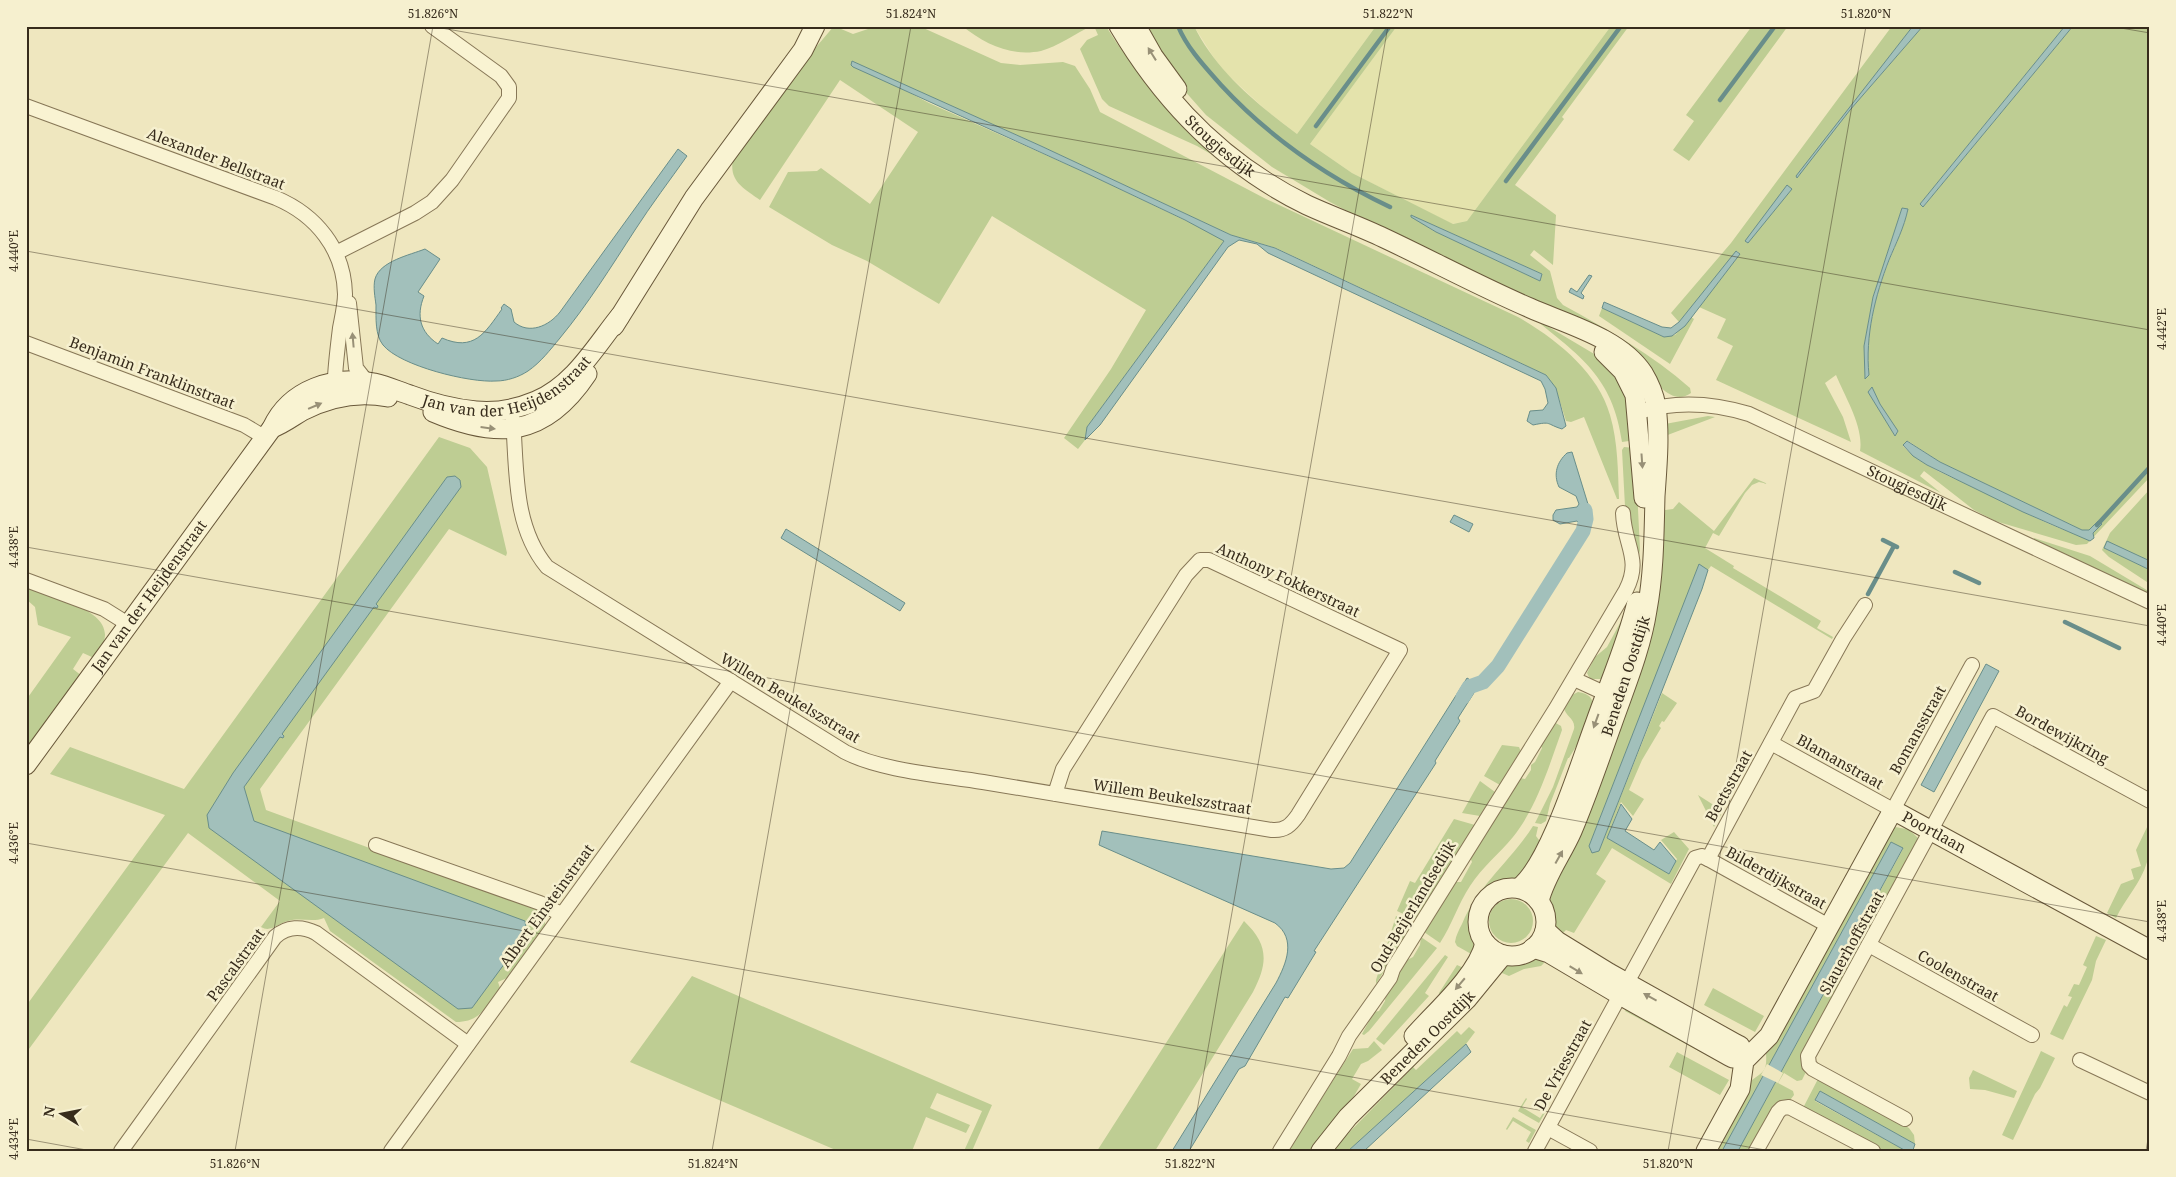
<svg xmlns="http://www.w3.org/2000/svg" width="2176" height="1177" viewBox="0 0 2176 1177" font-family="'Noto Serif',serif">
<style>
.farmland{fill:#e4e3ac}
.green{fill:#becd93;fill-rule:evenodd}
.water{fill:#a2c0bb;stroke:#698e8a}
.pier{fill:#efe7bf}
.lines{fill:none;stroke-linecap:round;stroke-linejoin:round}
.stream{stroke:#698e8a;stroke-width:4.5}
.canal{stroke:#a2c0bb;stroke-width:15}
.street-casing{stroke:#877757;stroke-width:16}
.secondary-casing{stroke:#69583a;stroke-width:21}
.street{stroke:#f9f3d2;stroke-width:14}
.secondary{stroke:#f9f3d2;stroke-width:19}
.oneway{fill:#989077}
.ticks{fill:none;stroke:#372c1c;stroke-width:1;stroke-opacity:0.45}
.labels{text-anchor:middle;stroke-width:5;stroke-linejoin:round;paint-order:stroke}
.street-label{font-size:15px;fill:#372c1c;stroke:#f6f0cf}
.neatline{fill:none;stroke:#372c1c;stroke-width:2}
.ticks-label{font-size:12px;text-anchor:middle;fill:#372c1c}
</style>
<rect width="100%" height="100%" fill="#efe7bf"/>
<path class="farmland" d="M1194,26h182l-79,108 -30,-23 -40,-37 -13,-16z
M1397,26h214l-144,195 -15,3 -100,-51 -42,-29z"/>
<path class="green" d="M834,26l19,8 24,-8h42l82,37 19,2 43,-3 12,4 15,23 10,23 166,87 252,118c38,22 80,55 92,98 8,27 8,57 9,84h-2l-33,-82 -13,5 -5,-1 -10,-32 -10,-14 -270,-127 -45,-13 -190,-89 -189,-84 77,41 157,70 136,65 2,3 -137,186 -2,13 -7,9 -14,-11 47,-69 35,-59 -154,-94 -53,88 -72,-43 -35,-16 -63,-38 19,-35 29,-1 4,-3 49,36 48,-72 -78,-52 -80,120c-18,-13 -33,-20 -26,-45l83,-109z
M962,26h129c-14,7 -35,21 -50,25 -30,6 -56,-7 -79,-25z
M1094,26h12c30,51 74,91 115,134l-24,-14 -88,-40 -7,-7 -22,-50 7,-9 11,-5z
M1143,26h51c22,45 63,78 103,108l79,-108h21l-87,118 42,29 101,51 14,-3 144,-195h18l-67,91 2,2 -49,66 41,30 -3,50 -19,-15 -4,5 20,16 7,27 6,7c45,25 89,49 127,83l1,5c-18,13 -34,-9 -44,-22l-317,-169 -58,-35 -66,-52 -31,-35zM1411,215l131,59 -2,7 -108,-51z
M1752,26h36l-99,135 -16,-11 21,-29 -8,-6z
M1892,26h21l-116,151 53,-67 73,-84h142l-145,178 3,3 150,-181h77v451l-63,67 -11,1 -81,-24 -21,-11 -50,-39 -4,5 21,17 -81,-42c4,-24 -15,-54 -24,-76l-11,8 18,34 8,25 -135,-62 17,-34 -16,-8 9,-19 -27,-12 41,-53 -3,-3 -58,71 -8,-9 60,-70zM1902,208l6,2c-4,18 -12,33 -19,51 -14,35 -24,75 -20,114l-4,4 -1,-33 9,-49zM1872,388l8,16 18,27 -3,5 -27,-44zM1908,441l32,21 142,68h7l9,-9 -9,18c-38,-12 -74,-31 -109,-49 -27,-13 -57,-22 -77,-44z
M1602,308l62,29 11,-2 16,-18 3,2 -24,45 -71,-48z
M1532,317l74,44 23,32 7,47 -14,2c-9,-65 -42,-86 -90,-125z
M1708,416l7,1 -50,19v-12z
M439,437l31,11 17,19 20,86 -1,3 -57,-27 -189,260 6,21 273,100 2,2 -6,7 3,2 5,-6 2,5v6l-38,52 -9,4 2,6c-13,18 -19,34 -44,34l-126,-91 -6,-13c-12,5 -23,-1 -36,3 -10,2 -17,12 -27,6l19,-26 -92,-68 -162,220v-47l139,-191 -115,-41 20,-27 114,42z
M1624,447l11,1 5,102 -2,11 -12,-36 -4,-75z
M1754,478l14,6 -9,-2 -7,3 -7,8 -26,43 -6,-3 -8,15 29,18 -1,2 88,53 -4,7 16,9 -1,2 -121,-73 -3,4 -9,-5 -110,281 3,6 7,-1 63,-158 15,10 -13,19 -2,-1 -3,5 2,2 -19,32 -13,30 15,9 -11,17 -12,-14 -14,36 62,36 8,-15 -16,-19 13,-8 15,17 -18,35 -59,-36 -16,26 10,7 -32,52 -8,-3 -7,7 -11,-29 1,-25 77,-183 32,-189 15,-2 6,-7 35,29z
M2150,489v72l-43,-19 -3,6 46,22v14l-41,-27 -7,-7 8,-17z
M2034,538l56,18 60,36v3l-116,-55z
M26,588c22,8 88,21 78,53 -1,6 -7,12 -10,17l-11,-5 -10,16 9,7 -56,76v-52l45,-63 -33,-12 -3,-18 -9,-8z
M1634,600l-24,71 -9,8h-11l-3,-6 8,-16 12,-10 19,-35v-10z
M1578,692c35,4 0,50 -9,66h-1l-18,46 -4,17 -5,3 -6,-1 18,-36 21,-58c2,-10 -9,-13 -10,-21l8,-13z
M1554,722l7,4 1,4c-13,36 -25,77 -49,107 -14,17 -31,30 -43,49 -12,18 -18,39 -30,57l-16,-11 30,-50h7l11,-20 -2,-5 50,-79 5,1 6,-9v-5l4,-3 7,-14 -2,-3z
M1502,745l17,2 2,5 -21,33 -16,-9z
M1480,781l15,11 -15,24 -18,-3z
M1698,795l25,16 -9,16z
M1454,819l21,6 -59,95 -19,-9 13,-30 5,2z
M2149,823c-3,13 1,26 -2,39 -6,21 -22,37 -31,56l-9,-5 14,-29 13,-5 -3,-10 10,-3 -5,-16z
M1533,826l5,1 -2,9 3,4 5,1c-4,9 -8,22 -14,29 -6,6 -20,11 -28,13 -36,9 -28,41 -28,69l-1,3 -16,-9 -2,-4c1,-7 4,-12 7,-18 17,-40 49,-63 71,-98z
M1890,826c18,4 16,0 30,14l-118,240 -5,1 -13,-8 -6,10 15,8 1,4 -44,56h-12l165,-302 -12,-7 -169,309h-9l39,-71c13,-9 15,-10 14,-27z
M1489 921a22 22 0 1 1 44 0a22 22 0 1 1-44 0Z
M1396,916l17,9 -37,59v-4z
M1244,921c25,24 24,42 9,71l-98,159h-58z
M2096,936l10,4 -10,21 -4,19 -29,60 -13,-6 14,-29 3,2 5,-10 -4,-1 6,-12 5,1 8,-18 -4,-2z
M1421,937l16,11 -68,83 -5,4 -2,-1 12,-22 5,-1 6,-10 1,-9 21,-32 6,-3 7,-12z
M1445,955l3,2 -23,36 4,3 -45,49 -8,-6z
M1527,958h13l4,5 -3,3 -17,3 -15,7 -14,-6 19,-10z
M1457,965l9,4 -26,26 -1,-2z
M692,976l300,129 -20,46h-8l18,-40 -45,-18 -7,15 40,17 -4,8 -40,-16 -14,34h-74l-208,-89z
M1713,988l51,28 -9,16 -51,-27z
M1628,1005l96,52 -3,6 -96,-52z
M1469,1027l6,5 -9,12 -118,107h-17l82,-84 3,3 41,-39 4,4z
M1374,1041l8,9 -14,11 -7,3 -9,15 9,5 -7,12 -24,29 -18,26h-24l65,-102 15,-1z
M2041,1051l14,7 -15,30 -5,6 -22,46 -11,-5z
M1677,1052l52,28 -9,15 -51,-28z
M1973,1070l44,21 -3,7 -29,-8 -15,-1 -1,-11z
M1818,1079l91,49 5,7 1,9 -95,-53 -5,10 91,50h-25l-78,-43z
M1526,1098l1,1 -5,8 18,11 5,-8 1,1 -7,12 -21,-12z
M1513,1117l23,13 -7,13 -3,-2 5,-9 -18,-11 -6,9 -1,-1z"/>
<path class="water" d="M1913,26h10l-73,84 -53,68 -1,-2z
M2065,26h8l-150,181 -3,-3z
M852,61l189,85 190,89 44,13 271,127 10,13 10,38 -4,3c-16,-5 -10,-8 -29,-4l-6,-4 3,-10 13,-1 5,-7 -3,-14 -4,-8 -273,-128 -11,-9 -18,-4 -11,7 -128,178 -15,15 2,-13 137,-186 -39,-21 -99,-47 -213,-97 -20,-9 -2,-2z
M678,149l9,7c-17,24 -36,49 -52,74 -24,37 -47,74 -75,108 -10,12 -19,24 -32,33 -9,6 -21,10 -32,10 -26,2 -96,-15 -113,-36 -8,-10 -7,-27 -7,-40 -1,-8 -3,-18 -1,-26 5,-18 35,-24 50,-30l15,10 -22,33 6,4c-8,20 -4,36 14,48l4,-6c32,14 43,-5 60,-29l-1,-1 3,-4 7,5 3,13c15,13 35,4 46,-10z
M1787,185l5,4 -44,54 -3,-2z
M1902,208l6,1c-4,19 -12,34 -19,51 -14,36 -24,76 -20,115l-4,4 -1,-33 9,-49z
M1411,215l131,59 -2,7 -104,-49 -25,-15z
M1736,251l4,3 -55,72 -13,10 -8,1 -62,-29 2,-6 58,25 9,1 8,-6z
M1589,275l3,1 -11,17 3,3 -1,3 -14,-7 2,-4 6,4z
M1872,387l8,17 18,27 -3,5 -27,-44z
M1907,441l33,21 142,68h7l9,-9 4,3 -9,9 1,5 -4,3 -67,-29 -96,-47 -14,-9 -10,-11z
M1572,452l19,62v6l-5,10 -9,-9 -17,3 -7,-4v-5l3,-5 21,-3 2,-3 -3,-8 -17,-9c-6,-13 -2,-25 8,-34z
M455,476l5,4 1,7 -85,117 2,2 -1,2 -3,-1 -92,127 2,2 -1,2 -3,-1 -36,50 10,34 271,100 2,12 -55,75 -14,1 -249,-181 -2,-13 26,-42 214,-296z
M1454,515l19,9 -4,8 -19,-10z
M786,529l119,74 -5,8 -119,-73z
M2107,541l43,20v9l-46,-22z
M1699,564l9,6 -6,19 -103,262 -7,2 -3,-7z
M1986,664l13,7 -65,121 -13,-7z
M1467,678l12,7 -21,33 2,3 -25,40 1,2 -122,188 2,1 -28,46 -3,-1 -40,69 -6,3 -50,82h-17l104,-168c10,-19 21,-44 -1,-60l-176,-78 3,-14 229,38 13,-1 6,-5z
M1621,804l11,15 -7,12 29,19 6,-8 16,19 -7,13 -62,-36z
M1891,842l12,6 -165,303h-16z
M1466,1044l5,8 -107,99h-16z
M1820,1091l95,53 -2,6 -7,1 -91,-51z"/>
<path class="pier" d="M1767,1064l16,9 -5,10 -17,-8z"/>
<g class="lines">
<path class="stream" d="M1178,26c9,22 27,41 43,59 48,52 104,91 169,122
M1720,100l55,-74
M1316,126l74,-100
M1506,181l115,-155
M2097,525l53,-58
M1883,540l14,7
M1955,572l24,11
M1868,594l26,-48
M2065,622l54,26"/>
<path class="canal" d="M1463,697l6,-10 14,-5 15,-16 85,-135 3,-12 -1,-9"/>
<g class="street-casing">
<g id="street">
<path d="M26,106l250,92c40,17 68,51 69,96 0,11 -3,23 -5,34 -2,16 -4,32 -5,49l1,5 7,5"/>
<path d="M336,253l79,-40 17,-11 20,-22 57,-82v-11l-8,-11 -69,-50"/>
<path d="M349,303l7,65 11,14"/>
<path d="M26,343l218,82 20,12"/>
<path id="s1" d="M1639,412c35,-11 74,-9 110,2l401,188"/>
<path d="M513,420c4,50 0,106 34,147l298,185c37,19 96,23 138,30 96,16 192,32 289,48 13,1 19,-5 26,-15l102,-165 -191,-90h-9l-14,15 -123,194 -8,25"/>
<path d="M26,580l78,29 24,15"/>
<path d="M1574,679l39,18"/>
<path d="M1771,743l122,67 79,-145"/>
<path d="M376,845l164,58 21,11"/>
<path d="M1708,859l121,67"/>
<path d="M1869,945l163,90"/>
<path d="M2080,1060l70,33"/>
<path d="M1905,1119l-92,-50 -4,-4 -1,-9 185,-340 157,85"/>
<path d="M1548,1128l42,23"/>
<path d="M121,1151l154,-214c12,-11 27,-11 41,-4l152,111"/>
<path d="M391,1151l340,-470"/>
<path d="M1280,1151l59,-95 10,-20 41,-58 3,-9 162,-259 71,-120c16,-31 -2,-45 -3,-77"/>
<path d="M1535,1151l160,-293 7,-2 6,3 87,-161 19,-7 29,-52 22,-34"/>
<path d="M1756,1151l22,-39 4,-4 7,-1 84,44"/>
</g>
</g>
<g class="secondary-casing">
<g id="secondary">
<path id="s2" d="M1119,26c46,78 106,139 188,179 26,12 52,21 77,33 49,23 97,49 146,70 36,16 90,30 113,65 6,10 11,22 13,33 4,30 1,61 -1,90 -1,38 -1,76 -8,114 -6,39 -22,77 -35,114 -13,36 -25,72 -40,107 -10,23 -27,45 -33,70"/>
<path d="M1136,26l17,30 24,33"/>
<path d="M614,326l80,-128 109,-148 12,-24"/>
<path d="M1604,352l19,19 12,24 9,103"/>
<path d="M433,412c66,28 112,25 154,-38"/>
<path d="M272,428c11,-4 20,-11 30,-17 27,-14 56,-20 86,-14"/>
<path id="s3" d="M26,765l246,-337c18,-39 62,-53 102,-45 13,3 24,8 36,12 21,8 44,14 66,16 21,2 41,-2 60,-10 38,-16 59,-54 84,-85"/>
<circle cx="1512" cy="922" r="34"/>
<path d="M1519,888c31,-24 61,-124 76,-164 14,-40 32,-80 42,-122"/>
<path d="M1533,948l16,5 71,42 109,61 4,2h13l-6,-12 -4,-2 -127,-71 -52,-32 -12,-11"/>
<path d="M1414,1036c21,-24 64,-61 71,-93"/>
<path id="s4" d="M1321,1151l27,-34 119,-118 36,-44"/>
<path id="s5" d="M1706,1151l34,-62 4,-28 25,-25 124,-226 257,140"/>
</g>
</g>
<use href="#street" class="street"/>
<use href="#secondary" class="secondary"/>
</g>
<defs><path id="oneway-solid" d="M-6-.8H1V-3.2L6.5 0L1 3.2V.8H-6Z" transform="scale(1.25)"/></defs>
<g class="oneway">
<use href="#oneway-solid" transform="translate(1152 54) rotate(-122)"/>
<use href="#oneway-solid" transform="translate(353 340) rotate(-95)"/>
<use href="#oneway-solid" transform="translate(315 406) rotate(-23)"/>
<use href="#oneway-solid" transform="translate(488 428) rotate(7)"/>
<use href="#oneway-solid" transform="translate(1642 461) rotate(86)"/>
<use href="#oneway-solid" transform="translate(1596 721) rotate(110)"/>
<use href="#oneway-solid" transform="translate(1559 857) rotate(-61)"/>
<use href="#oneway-solid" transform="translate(1576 970) rotate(31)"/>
<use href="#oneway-solid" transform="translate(1460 984) rotate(130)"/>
<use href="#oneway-solid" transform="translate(1650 997) rotate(-151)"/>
</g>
<path class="ticks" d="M430,26l1720,304M2109,26l41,7M26,251l2124,375M26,547l2124,375M26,843l1745,308M26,1139l66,12M235,1151l198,-1125M712,1151l199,-1125M1190,1151l198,-1125M1668,1151l198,-1125M2146,1151l4,-24"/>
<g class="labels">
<g class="street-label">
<text dy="5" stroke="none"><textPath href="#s2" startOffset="158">Stougjesdijk</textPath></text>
<text transform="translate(216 159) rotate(21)" y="5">Alexander Bellstraat</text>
<text transform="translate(152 373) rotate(21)" y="5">Benjamin Franklinstraat</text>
<text dy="5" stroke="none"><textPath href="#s3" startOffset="681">Jan van der Heijdenstraat</textPath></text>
<text dy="5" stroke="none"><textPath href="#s1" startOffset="286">Stougjesdijk</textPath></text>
<text transform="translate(1288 580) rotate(25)" y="5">Anthony Fokkerstraat</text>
<text dy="5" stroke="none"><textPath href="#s3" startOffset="209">Jan van der Heijdenstraat</textPath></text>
<text transform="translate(1626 676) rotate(-72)" y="5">Beneden Oostdijk</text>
<text transform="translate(790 698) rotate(31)" y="5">Willem Beukelszstraat</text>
<text transform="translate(1918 730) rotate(-61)" y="5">Bomansstraat</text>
<text transform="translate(2062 735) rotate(29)" y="5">Bordewijkring</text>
<text transform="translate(1840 762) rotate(29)" y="5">Blamanstraat</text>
<text transform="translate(1729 786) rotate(-61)" y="5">Beetsstraat</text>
<text transform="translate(1172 797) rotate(9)" y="5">Willem Beukelszstraat</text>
<text dy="5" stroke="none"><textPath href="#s5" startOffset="439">Poortlaan</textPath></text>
<text transform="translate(1776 878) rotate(29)" y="5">Bilderdijkstraat</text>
<text transform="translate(547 906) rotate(-54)" y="5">Albert Einsteinstraat</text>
<text transform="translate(1413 907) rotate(-59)" y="5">Oud-Beijerlandsedijk</text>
<text transform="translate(1852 943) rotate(-61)" y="5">Slauerhoffstraat</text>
<text transform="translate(236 965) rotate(-54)" y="5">Pascalstraat</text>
<text transform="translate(1958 976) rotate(29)" y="5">Coolenstraat</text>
<text dy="5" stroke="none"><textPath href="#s4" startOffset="156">Beneden Oostdijk</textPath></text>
<text transform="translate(1563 1065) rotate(-61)" y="5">De Vriesstraat</text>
</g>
</g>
<rect width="2176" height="1177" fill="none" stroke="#f6f0cf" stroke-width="55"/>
<g transform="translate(62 1114) rotate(280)" stroke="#f6f0cf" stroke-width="4" paint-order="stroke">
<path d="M0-4L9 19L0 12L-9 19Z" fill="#372c1c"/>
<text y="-8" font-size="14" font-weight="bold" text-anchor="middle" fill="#372c1c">N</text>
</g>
<rect x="28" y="28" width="2120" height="1122" class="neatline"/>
<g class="ticks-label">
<text x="433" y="18">51.826°N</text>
<text x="911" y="18">51.824°N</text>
<text x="1388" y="18">51.822°N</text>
<text x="1866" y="18">51.820°N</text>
<text transform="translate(14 251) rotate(-90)" y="4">4.440°E</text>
<text transform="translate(2162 329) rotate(-90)" y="4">4.442°E</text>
<text transform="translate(14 547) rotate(-90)" y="4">4.438°E</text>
<text transform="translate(2162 625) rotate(-90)" y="4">4.440°E</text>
<text transform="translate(14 843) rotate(-90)" y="4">4.436°E</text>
<text transform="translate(2162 921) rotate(-90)" y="4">4.438°E</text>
<text transform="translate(14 1139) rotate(-90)" y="4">4.434°E</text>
<text x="235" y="1168">51.826°N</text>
<text x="713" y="1168">51.824°N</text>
<text x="1190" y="1168">51.822°N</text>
<text x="1668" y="1168">51.820°N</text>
</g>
</svg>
